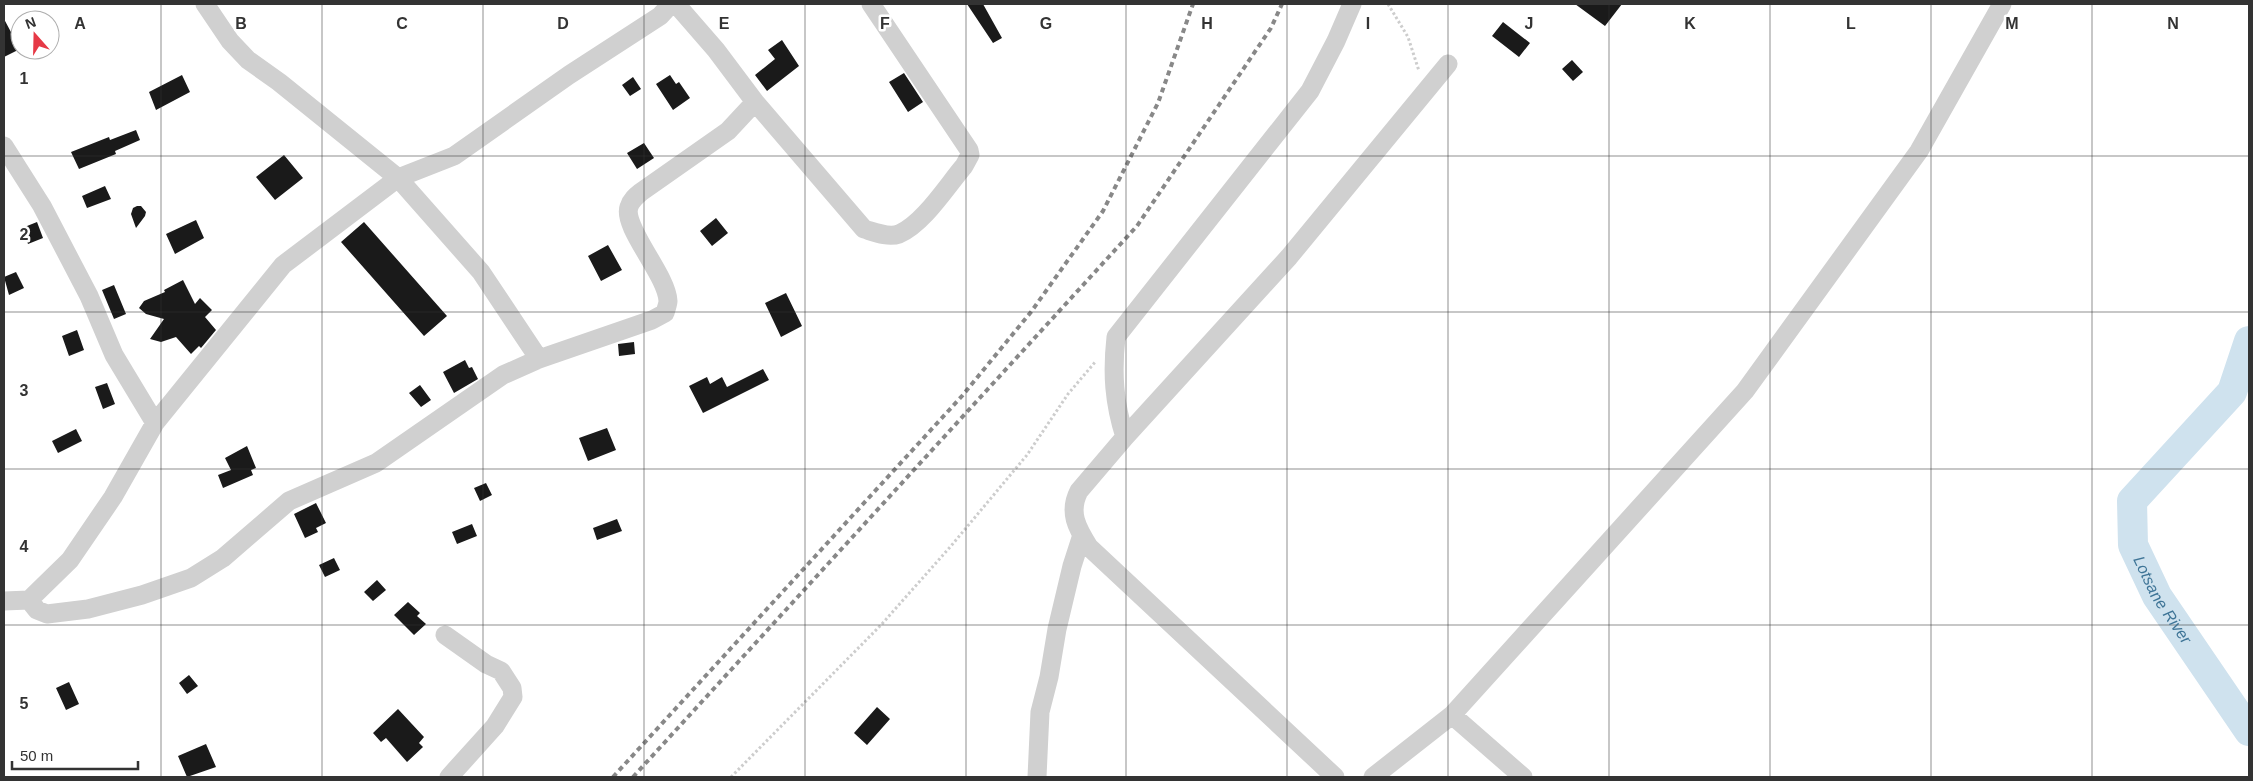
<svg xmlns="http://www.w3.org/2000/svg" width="2253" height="781" viewBox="0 0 2253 781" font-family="Helvetica,sans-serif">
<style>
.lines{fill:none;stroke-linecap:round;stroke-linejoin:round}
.river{stroke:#cfe2ee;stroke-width:30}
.building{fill:#1a1a1a}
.path{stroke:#cdcdcd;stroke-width:3;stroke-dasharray:2.5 2.5;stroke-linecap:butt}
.minor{stroke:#d0d0d0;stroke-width:19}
.rail{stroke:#888;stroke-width:4;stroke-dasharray:5 4;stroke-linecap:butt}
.grid{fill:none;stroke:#333;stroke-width:1;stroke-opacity:0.55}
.labels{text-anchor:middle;stroke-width:5;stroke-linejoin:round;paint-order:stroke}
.water-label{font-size:16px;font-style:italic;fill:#3f7597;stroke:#fff}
.grid-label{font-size:16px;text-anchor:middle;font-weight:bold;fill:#333;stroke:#fff;stroke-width:5;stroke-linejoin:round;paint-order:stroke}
</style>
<rect width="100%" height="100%" fill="#fff"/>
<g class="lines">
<path class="river" id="s1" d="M2249,341l-17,51 -100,109 1,44 24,51 92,135"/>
</g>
<path class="building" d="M967,4h16l19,34 -9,5z
M1575,4h47l-17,22z
M4,19l16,30 -16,8z
M1503,22l27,21 -11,14 -27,-21z
M782,40l17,26 -32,25 -12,-16 20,-16 -7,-9z
M1572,60l11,12 -10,9 -11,-12z
M904,73l19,29 -15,10 -19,-30z
M182,75l8,17 -34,18 -7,-18z
M670,75l6,9 3,-2 11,16 -17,12 -17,-26z
M633,77l8,12 -11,7 -8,-11z
M136,130l4,10 -25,11 1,3 -37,15 -8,-17 38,-15 1,3z
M644,143l10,15 -17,11 -10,-16z
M284,155l19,23 -28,22 -19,-23z
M105,186l6,13 -24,9 -5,-12z
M137,206h4l5,6 -1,4 -9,12 -5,-14 2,-6z
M716,218l12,15 -16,13 -12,-15z
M196,220l8,18 -29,16 -9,-20z
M37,222l6,16 -15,6 -6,-16z
M364,222l83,94 -23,20 -83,-94z
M608,245l14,25 -21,11 -13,-25z
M16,272l8,16 -15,7 -5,-18z
M183,280l12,24 5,-6 12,12 -7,7 11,13 -15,18 -2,-2 -8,8 -15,-17 -15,5 -11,-3 14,-20 -18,-5 -7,-6 5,-7 21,-9 -1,-2z
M114,285l12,29 -12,5 -12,-29z
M786,293l16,33 -21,11 -16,-34z
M77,330l7,20 -15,6 -7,-20z
M634,342l1,12 -16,2 -1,-12z
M465,360l4,8 3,-1 6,12 -24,14 -11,-21z
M763,369l6,11 -66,33 -14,-27 18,-9 3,7 12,-7 5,10z
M107,383l8,21 -12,5 -8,-22z
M420,385l11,15 -10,7 -12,-14z
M607,428l9,22 -28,11 -9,-23z
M76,429l6,12 -24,12 -6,-12z
M247,446l9,22 -5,2 2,5 -30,13 -5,-13 13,-5 -6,-12z
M486,483l6,12 -12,6 -6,-13z
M316,503l10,20 -10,5 2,4 -13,6 -11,-24z
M617,519l5,12 -25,9 -4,-12z
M472,524l5,12 -20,8 -5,-12z
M334,558l6,12 -15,7 -6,-12z
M377,580l9,10 -13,11 -9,-9z
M408,602l12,11 -3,3 9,8 -12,11 -20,-20z
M189,675l9,11 -11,8 -8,-11z
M69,682l10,22 -13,6 -10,-22z
M877,707l13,12 -23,26 -13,-12z
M398,709l26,28 -5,6 4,4 -16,15 -21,-24 -5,4 -8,-9z
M206,744l10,23 -29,10 -9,-21z"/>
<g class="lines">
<path class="path" d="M1388,4l20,33 11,34
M731,777l150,-152 70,-79 76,-91 41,-61 28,-33"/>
<path class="minor" d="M205,4l25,37 18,19 31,22 119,96 83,94 58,87
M755,102l109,127c10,3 24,9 35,5 24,-10 48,-48 65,-68l6,-11 -1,-5 -98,-146
M4,146l38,60 47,90 25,59 41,68
M1125,437c-11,-34 -13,-64 -9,-100l194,-246 26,-50 16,-37
M29,600l8,10 10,4 41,-5 54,-14 49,-17 32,-20 66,-57 87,-38 127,-88 36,-16 113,-39 13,-7c1,-4 3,-9 3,-12 -1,-26 -46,-74 -39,-94 2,-7 7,-11 12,-15l87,-61 27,-29 -39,-52 -40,-46
M4,601l25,-1 41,-40 43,-63 42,-74 128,-158 115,-87 56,-22 115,-81 91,-59 11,-12
M445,635l41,29 15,7 11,17 1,9 -18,29 -46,51
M1452,715l71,62
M1037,777l3,-65 9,-35 8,-48 15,-63 10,-31
M1335,777l-246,-230c-12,-19 -21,-35 -10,-56l46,-54 164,-180 159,-193
M1373,777l79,-62 293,-324 174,-240 83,-147"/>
<path class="rail" d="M613,777l349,-381 69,-84 72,-101 55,-108 35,-99
M633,777l504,-551 134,-198 11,-24"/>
</g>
<path class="grid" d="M161,4v773M322,4v773M483,4v773M644,4v773M805,4v773M966,4v773M1126,4v773M1287,4v773M1448,4v773M1609,4v773M1770,4v773M1931,4v773M2092,4v773M4,156h2245M4,312h2245M4,469h2245M4,625h2245"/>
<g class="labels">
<g class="water-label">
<text dy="6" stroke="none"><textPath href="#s1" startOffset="308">Lotsane River</textPath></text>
</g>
</g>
<g class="grid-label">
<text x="80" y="29">A</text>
<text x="241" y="29">B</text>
<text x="402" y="29">C</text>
<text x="563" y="29">D</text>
<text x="724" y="29">E</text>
<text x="885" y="29">F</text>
<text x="1046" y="29">G</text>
<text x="1207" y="29">H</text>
<text x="1368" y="29">I</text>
<text x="1529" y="29">J</text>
<text x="1690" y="29">K</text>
<text x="1851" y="29">L</text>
<text x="2012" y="29">M</text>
<text x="2173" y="29">N</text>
<text x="24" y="84">1</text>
<text x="24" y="240">2</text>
<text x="24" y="396">3</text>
<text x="24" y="552">4</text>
<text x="24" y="709">5</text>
</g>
<rect width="2253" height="781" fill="none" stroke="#333333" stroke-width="10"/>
<g transform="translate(35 35) rotate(340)"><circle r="24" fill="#ffffff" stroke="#adadad"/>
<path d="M0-4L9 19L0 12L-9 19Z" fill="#e63946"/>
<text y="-8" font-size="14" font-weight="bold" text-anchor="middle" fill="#333333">N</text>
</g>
<path d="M12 761v8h126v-8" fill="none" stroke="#333333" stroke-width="2.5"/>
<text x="20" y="761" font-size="15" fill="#333333" stroke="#ffffff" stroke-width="4" paint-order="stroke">50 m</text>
</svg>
